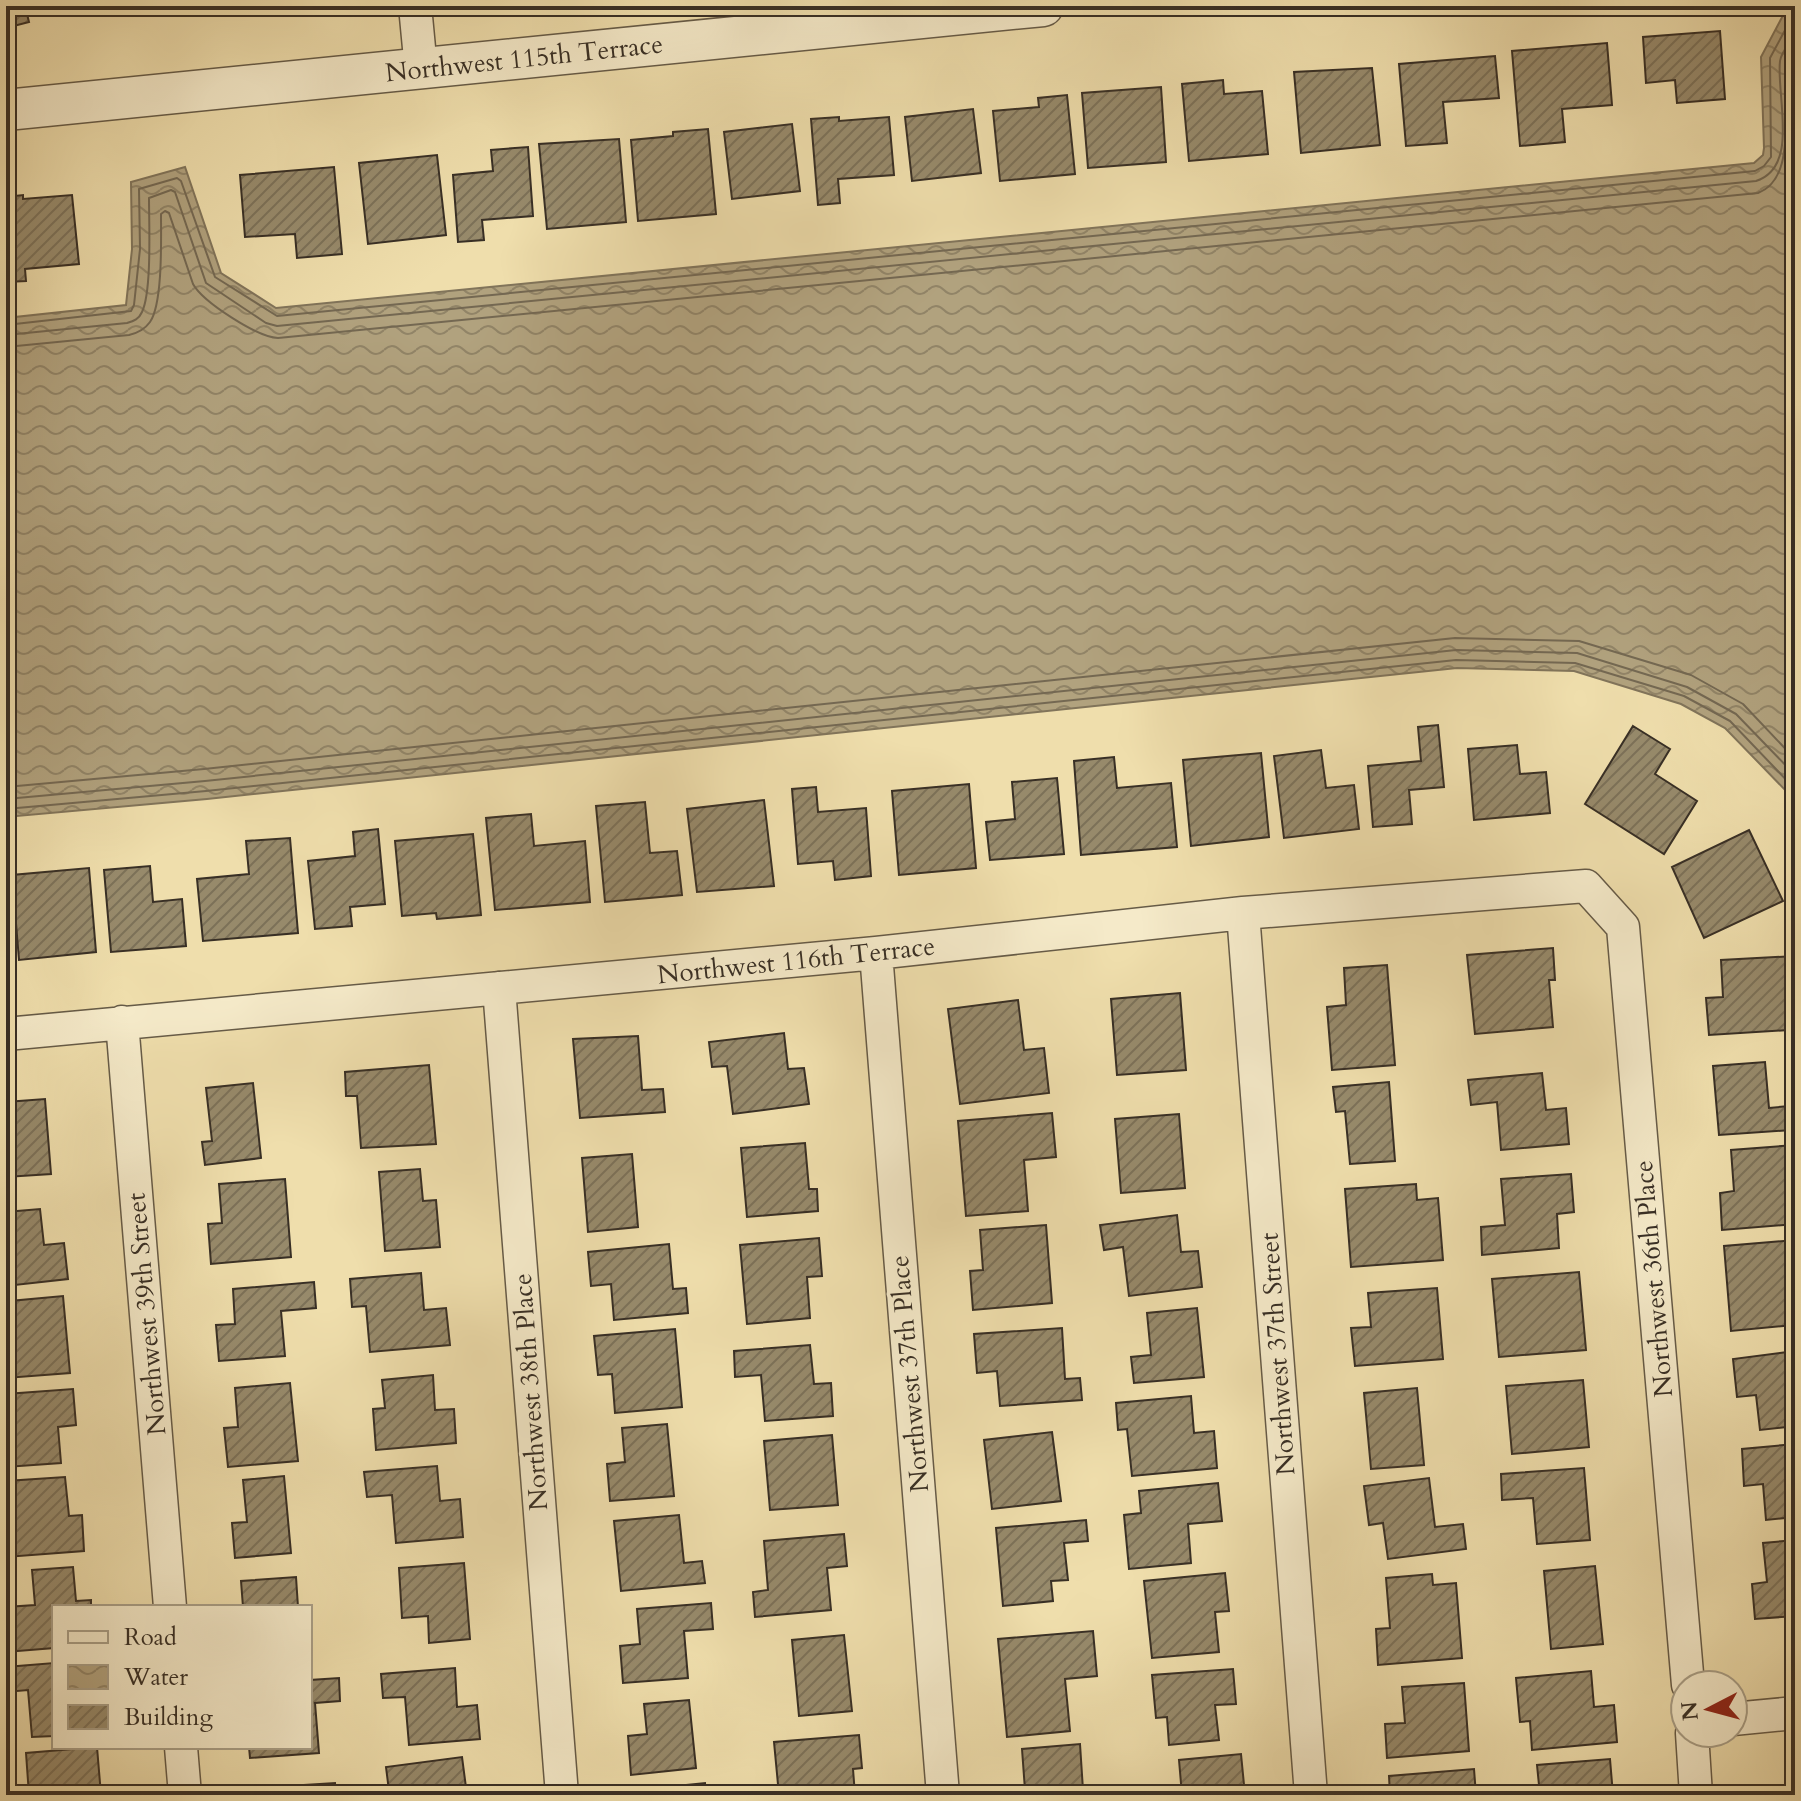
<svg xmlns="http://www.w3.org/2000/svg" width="1801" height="1801" viewBox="0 0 1801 1801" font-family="Cardo,serif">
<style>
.water{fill:url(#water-waves);stroke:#81745a;stroke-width:2}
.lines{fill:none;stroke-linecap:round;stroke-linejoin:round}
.shore{stroke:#746852;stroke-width:2}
.building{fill:url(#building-hatch);stroke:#382f25;stroke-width:2}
.minor-casing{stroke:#665b47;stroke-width:35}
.tertiary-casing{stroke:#665b47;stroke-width:43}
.minor{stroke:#f5eac9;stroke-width:32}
.tertiary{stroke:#f5eac9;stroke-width:40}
.labels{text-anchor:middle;stroke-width:7;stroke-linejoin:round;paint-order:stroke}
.street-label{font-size:26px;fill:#382f25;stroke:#f5eac9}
</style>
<defs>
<pattern id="water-waves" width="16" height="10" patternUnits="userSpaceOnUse" patternTransform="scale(2)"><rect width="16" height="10" fill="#b1a27e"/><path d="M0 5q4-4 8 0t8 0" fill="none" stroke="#918467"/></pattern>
<pattern id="building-hatch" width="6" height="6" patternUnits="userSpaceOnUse" patternTransform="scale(2)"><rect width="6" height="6" fill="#978a6b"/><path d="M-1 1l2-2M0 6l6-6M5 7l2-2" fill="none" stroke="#7c7158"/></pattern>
</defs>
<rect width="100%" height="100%" fill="#efdeac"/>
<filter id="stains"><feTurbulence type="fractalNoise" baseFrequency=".0025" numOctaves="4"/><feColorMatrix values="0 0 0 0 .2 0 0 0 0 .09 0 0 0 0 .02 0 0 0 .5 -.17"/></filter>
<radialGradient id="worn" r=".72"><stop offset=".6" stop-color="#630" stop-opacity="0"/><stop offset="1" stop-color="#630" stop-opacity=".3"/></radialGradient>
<path class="water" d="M1788,6h7v799l-5,-10 -65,-67 -44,-24 -107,-33 -117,-3 -1250,131 -201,18v-499l120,-13 6,-56 -1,-67 54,-15 36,106 55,35 1478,-145 9,-8 1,-7 -3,-91z"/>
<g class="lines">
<path class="shore" d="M6,325l125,-14 3,-6 6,-56 -1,-60 38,-11 4,3 34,96 62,39 1478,-145 9,-5 7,-9 -1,-99 20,-37 4,-15
M6,335l121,-12c7,-2 12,-4 15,-11 10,-21 7,-89 7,-114l22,-8 4,2 31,91 60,40 11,3 1479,-145c44,-14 20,-85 24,-120 1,-9 11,-19 15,-27
M6,347l123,-12c9,-2 16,-6 21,-13 13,-19 11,-84 11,-108l4,-3 4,2 24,71c10,18 64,53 85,54l1480,-145c43,-16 19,-95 37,-135
M6,787l198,-18 1251,-131 124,3 112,34 52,29 52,55
M6,799l199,-18 1251,-131 121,3 110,34 49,27 59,61
M6,809l200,-18 1250,-131 119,3 109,33 46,25 65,68"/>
</g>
<path class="building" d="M6,6h19l4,16 -23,6z
M1720,31l5,68 -48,4 -2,-23 -29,3 -3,-46z
M1607,43l5,62 -50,4 3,33 -45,4 -8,-95z
M1495,56l4,42 -56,4 4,41 -41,3 -7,-82z
M1372,68l8,77 -79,8 -7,-81z
M1223,80l1,14 38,-3 6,63 -79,7 -7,-77z
M1161,87l5,75 -78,6 -6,-75z
M1067,95l8,79 -75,7 -7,-70 46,-4 -1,-9z
M973,109l8,64 -69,8 -7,-64z
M839,117v4l50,-4 5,58 -56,4 2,24 -22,2 -7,-86z
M792,124l8,67 -68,8 -8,-67z
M708,129l8,85 -78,7 -7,-81 42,-4v-4z
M619,139l7,83 -79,7 -8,-85z
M528,147l5,69 -51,4 2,20 -26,2 -5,-67 40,-4 -2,-21z
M437,155l9,80 -78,9 -9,-81z
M334,167l8,87 -45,4 -2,-24 -50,3 -5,-62z
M23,195v4l49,-4 7,69 -54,5 1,12 -20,1v-85z
M1438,725l6,62 -35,3 3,34 -39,3 -5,-61 53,-5 -3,-34z
M1633,726l37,23 -15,25 42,27 -33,53 -79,-50z
M1517,745l3,29 26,-2 4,41 -76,7 -6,-71z
M1321,750l5,38 28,-3 5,44 -75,9 -10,-82z
M1261,753l8,84 -78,9 -8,-86z
M1114,757l3,31 54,-5 6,64 -96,8 -7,-94z
M1057,778l7,76 -74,6 -4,-38 29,-3 -3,-37z
M969,784l7,84 -77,7 -7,-84z
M816,787l2,25 48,-4 5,68 -36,4 -2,-19 -35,3 -6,-75z
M764,800l10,86 -77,6 -10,-83z
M645,802l5,51 27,-2 5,44 -77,7 -9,-96z
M531,814l3,32 51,-5 5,61 -95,8 -9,-92z
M378,829l7,75 -35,3 2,19 -37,3 -7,-68 47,-5 -2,-24z
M1749,830l34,71 -79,37 -32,-71z
M473,834l8,81 -44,4 -1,-6 -34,3 -7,-75z
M290,838l8,95 -95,8 -6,-62 52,-5 -3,-33z
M150,866l3,36 29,-3 4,47 -75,6 -7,-82z
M89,868l7,84 -77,8 -7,-85z
M1553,948l2,32h-6l4,47 -78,7 -8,-79z
M1795,956v28h-10l3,46 -79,5 -3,-37 17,-1 -2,-37z
M1387,965l8,100 -63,5 -5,-63 19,-2 -2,-37z
M1180,993l6,77 -69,5 -6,-76z
M1018,1000l6,50 20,-2 5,45 -89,11 -12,-95z
M784,1033l4,36 16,-1 5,36 -76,10 -6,-48 -15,1 -3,-25z
M638,1036l4,54 21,-1 2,23 -85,6 -7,-79z
M1765,1062l4,46 20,-2 2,24 -72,5 -6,-69z
M429,1065l7,79 -75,4 -4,-52h-11l-1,-24z
M1542,1073l4,37 20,-2 3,36 -68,6 -4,-48 -26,3 -3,-25z
M1389,1082l6,79 -45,3 -5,-53 -9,1 -3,-25z
M253,1083l8,75 -56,7 -3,-23 10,-1 -6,-53z
M45,1099l6,75 -45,3v-75z
M1052,1113l4,44 -32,3 4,51 -62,5 -8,-95z
M1179,1114l6,74 -64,5 -6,-74z
M805,1143l4,46h8l1,22 -71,6 -6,-69z
M1795,1145v79l-73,6 -2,-37 14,-2 -3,-41z
M632,1154l6,73 -50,5 -6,-74z
M420,1169l3,32 13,-1 4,47 -55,4 -6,-79z
M1571,1174l3,38 -17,2 2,34 -77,7 -1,-28 24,-2 -4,-46z
M285,1179l6,78 -80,7 -3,-40 14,-1 -3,-39z
M1416,1184l1,16 21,-2 5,62 -92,7 -6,-78z
M40,1209l4,36 20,-2 4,36 -62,7v-74z
M1177,1215l4,37 17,-1 4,36 -73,9 -6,-49 -19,3 -4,-25z
M1046,1225l6,78 -79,7 -3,-39 13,-1 -3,-40z
M819,1238l3,38 -15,1 3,41 -63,6 -7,-79z
M1795,1240v41l-4,1 3,43 -63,6 -7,-85z
M669,1244l4,45 13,-1 2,25 -74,7 -3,-36 -20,2 -3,-34z
M1579,1272l7,78 -87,7 -7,-78z
M421,1273l3,37 22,-2 4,37 -80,7 -4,-46 -14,1 -2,-28z
M314,1282l2,26 -35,3 4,45 -66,5 -3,-36 19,-1 -2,-35z
M1437,1288l6,71 -88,7 -4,-38 20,-1 -3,-34z
M63,1296l7,77 -64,5v-38h7l-3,-39z
M1197,1308l7,69 -70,6 -3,-26 20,-2 -4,-42z
M1062,1328l3,51 15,-1 2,22 -82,6 -3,-35 -20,2 -3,-39z
M675,1329l7,78 -67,6 -3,-39 -14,1 -4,-39z
M810,1345l4,39 17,-1 2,33 -68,5 -4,-46 -26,2 -1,-26z
M1795,1351v75l-35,4 -4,-35 -19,2 -4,-38z
M433,1375l2,35 19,-1 2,34 -80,7 -3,-41 12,-1 -3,-28z
M1583,1380l6,67 -77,7 -6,-68z
M290,1383l8,78 -70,6 -4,-39 14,-1 -3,-39z
M1417,1388l7,77 -53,4 -7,-76z
M73,1389l3,36 -18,2 3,36 -55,4v-73z
M1191,1396l3,37 20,-2 3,37 -85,8 -5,-47 -9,1 -2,-27z
M667,1424l7,72 -64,5 -3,-37 18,-2 -3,-34z
M1052,1432l9,69 -69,8 -8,-69z
M832,1435l6,70 -68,5 -6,-69z
M1795,1444v73l-29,3 -3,-36 -19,2 -2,-37z
M437,1466l3,35 20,-2 3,38 -67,6 -4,-48 -25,2 -3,-25z
M1584,1468l6,72 -53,4 -4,-46 -31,2 -1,-26z
M284,1476l7,77 -56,5 -3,-35 15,-1 -4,-42z
M65,1477l4,39 13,-1 2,36 -78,6v-76z
M1429,1478l6,49 28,-3 3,25 -78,10 -5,-36 -14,2 -5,-39z
M1218,1483l4,38 -34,3 3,39 -62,6 -5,-54 17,-2 -2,-22z
M679,1515l5,48 18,-2 3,22 -84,8 -7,-70z
M1086,1520l2,21 -24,2 4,37 -17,1 2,20 -50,5 -7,-78z
M844,1534l3,32 -20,2 4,42 -76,7 -2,-25 15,-2 -4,-49z
M1795,1540v76l-40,3 -3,-35 15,-2 -4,-39z
M464,1563l6,76 -41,4 -1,-27 -26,2 -3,-50z
M1595,1566l8,78 -52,5 -7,-78z
M73,1567l3,34 15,-1v7h-37v41l-48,4v-45l29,-2 -3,-35z
M1225,1573l4,38 -14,1 4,40 -67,6 -8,-77z
M1432,1574l1,11 23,-2 6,75 -84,7 -2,-36 14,-1 -4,-50z
M296,1577l2,30h-55l-2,-26z
M711,1603l2,26 -29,2 4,47 -65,5 -3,-37 20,-2 -3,-35z
M1093,1631l4,45 -32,3 5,52 -63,6 -9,-98z
M844,1635l8,76 -53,5 -7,-76z
M54,1663v73l-22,1 -4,-47 -22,2v-25z
M455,1668l2,39 20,-2 3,34 -71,6 -4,-48 -22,1 -2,-24z
M1233,1669l3,35 -21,1 4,35 -50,5 -2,-28 -11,1 -4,-43z
M1591,1671l3,36 20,-2 3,37 -85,8 -2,-29 -10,1 -4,-44z
M339,1678l1,23 -25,2 4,50 -69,5 -1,-11h61v-67z
M1464,1683l5,68 -82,7 -2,-34 20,-1 -3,-36z
M689,1700l7,68 -65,7 -3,-39 19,-2 -3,-30z
M859,1735l3,33 -9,1 2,26h-76l-5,-53z
M1080,1744l3,46 -16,1v4h-56v-4l14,-1 -3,-41z
M97,1747l4,48h-72l-3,-42z
M1241,1754l4,41h-63l-3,-35z
M462,1757l5,38h-53l-1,-7 -24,3 -3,-24z
M1610,1759l3,36h-73l-3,-30z
M1474,1769l2,26h-86l-1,-19z
M335,1783l1,12h-63l-1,-8z
M705,1783l1,12h-69v-5z"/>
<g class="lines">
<g class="minor-casing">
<path id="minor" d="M415,6l6,63
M1243,913l68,882
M876,953l67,842
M499,988l63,807
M122,1022l48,585
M6,1034l870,-81 367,-40 343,-27 37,41 65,758
M1733,1719l62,-6
M1692,1733l4,62
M181,1747l4,48"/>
</g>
<g class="tertiary-casing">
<path id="tertiary" d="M6,110l1037,-104"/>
</g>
<use href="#minor" class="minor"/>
<use href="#tertiary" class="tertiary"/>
</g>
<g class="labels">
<g class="street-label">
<text transform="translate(524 58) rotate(-6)" y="9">Northwest 115th Terrace</text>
<text transform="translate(796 960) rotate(-6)" y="9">Northwest 116th Terrace</text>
<text transform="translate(1653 1279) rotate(-95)" y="9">Northwest 36th Place</text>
<text transform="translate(146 1314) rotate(-95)" y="9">Northwest 39th Street</text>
<text transform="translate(1277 1354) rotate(-94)" y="9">Northwest 37th Street</text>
<text transform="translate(909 1374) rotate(-95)" y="9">Northwest 37th Place</text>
<text transform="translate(530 1392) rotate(-94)" y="9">Northwest 38th Place</text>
</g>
</g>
<rect width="1801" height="1801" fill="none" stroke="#efdeac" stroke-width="32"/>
<rect x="8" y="8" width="1785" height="1785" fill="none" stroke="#382f25" stroke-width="4"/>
<rect x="16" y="16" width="1769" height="1769" fill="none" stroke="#382f25" stroke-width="2"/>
<rect x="52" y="1605" width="260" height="144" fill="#f5eac9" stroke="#a99f87" stroke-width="2"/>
<rect x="68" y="1631" width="40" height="12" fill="#f5eac9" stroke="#a99f87" stroke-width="2"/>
<text x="124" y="1645" font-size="24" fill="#382f25">Road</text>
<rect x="68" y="1665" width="40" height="24" fill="url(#water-waves)" stroke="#a99f87" stroke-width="2"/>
<text x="124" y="1685" font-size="24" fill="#382f25">Water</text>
<rect x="68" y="1705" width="40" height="24" fill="url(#building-hatch)" stroke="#a99f87" stroke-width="2"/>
<text x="124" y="1725" font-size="24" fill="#382f25">Building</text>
<g transform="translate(1709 1709) rotate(264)"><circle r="38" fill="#f5eac9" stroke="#a99f87" stroke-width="2"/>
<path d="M0-6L14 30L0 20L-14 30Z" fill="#8f2418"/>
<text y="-12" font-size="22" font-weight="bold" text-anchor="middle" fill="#382f25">N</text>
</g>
<rect width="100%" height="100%" filter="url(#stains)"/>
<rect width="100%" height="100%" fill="url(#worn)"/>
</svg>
